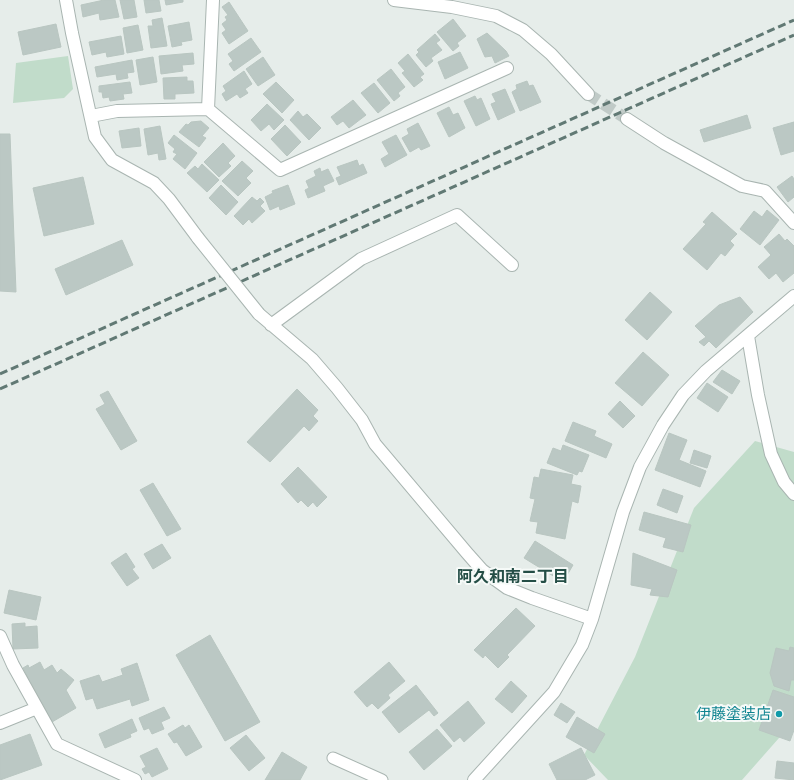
<svg xmlns="http://www.w3.org/2000/svg" width="794" height="780" viewBox="0 0 794 780" font-family="Jost,'Noto Sans JP',sans-serif">
<style>
.green{fill:#c1dcca}
.building{fill:#bbc8c4;stroke:#b9c6c1}
.lines{fill:none;stroke-linecap:round;stroke-linejoin:round}
.minor-tunnel{stroke:#c0cac7;stroke-width:12;stroke-dasharray:12 6;stroke-linecap:butt}
.service-casing{stroke:#a9b5b1;stroke-width:13}
.minor-casing{stroke:#a9b5b1;stroke-width:14}
.service{stroke:#fff;stroke-width:11}
.minor{stroke:#fff;stroke-width:12}
.rail{stroke:#617974;stroke-width:3;stroke-dasharray:8 4;stroke-linecap:butt}
.minor-bridge-casing{stroke:#a9b5b1;stroke-width:14;stroke-linecap:butt}
.minor-bridge{stroke:#fff;stroke-width:12}
.culture-dot{fill:#0f9aa8;stroke:#f6faf8;stroke-width:1.5}
.labels{text-anchor:middle;stroke-width:4;stroke-linejoin:round;paint-order:stroke}
.culture-label{font-size:15px;fill:#0d838f;stroke:#f6faf8;text-anchor:end}
.neighbourhood-label{font-size:16px;font-weight:bold;fill:#244e46;stroke:#f6faf8}
</style>
<rect width="100%" height="100%" fill="#e6edea"/>
<path class="green" d="M68,56l5,33 -9,9 -51,5 3,-40z
M755,441l39,11v269l-52,59h-134l-24,-25 51,-98 59,-149z"/>
<path class="building" d="M104,0h11l4,17 -19,3 -1,-7 -16,4 -2,-12z
M120,0h14l3,17 -13,2z
M144,0h15l2,11 -15,2z
M165,0h18v2l-17,3z
M229,2l19,29 -19,13 -7,-11 4,-3 -4,-6 5,-4 -2,-3 3,-2 -6,-8z
M162,18l5,28 -16,2 -3,-22h5l-1,-6z
M453,19l13,17 -9,7 2,3 -6,5 -16,-19z
M189,22l3,18 -11,2 1,3 -10,2 -4,-21z
M56,24l5,23 -38,8 -5,-23z
M138,25l5,25 -16,3 -4,-25z
M487,33l19,18 3,5 -14,7 -3,-7 -7,1 -8,-18z
M435,34l5,6 -4,3 6,7 -11,8 2,3 -7,6 -10,-12 3,-3 -2,-2z
M121,36l3,18 -17,3 -1,-5 -14,3 -3,-13z
M251,38l10,14 -27,19 -5,-7 4,-3 -5,-7z
M460,52l8,16 -23,11 -7,-17z
M193,53l1,11 -12,1 1,6 -22,3 -2,-18z
M408,54l16,20 -4,3 3,3 -9,7 -12,-14 3,-2 -7,-8z
M153,57l4,25 -17,3 -4,-25z
M263,57l12,18 -17,11 -12,-17z
M132,60l2,12 -7,1 1,5 -11,2 -1,-6 -19,3 -2,-10z
M391,69l14,18 -7,6 2,3 -6,5 -17,-21z
M244,71l8,13 -7,5 3,4 -8,5 -3,-4 -11,7 -4,-7 4,-3 -3,-5z
M187,77v4h6l1,12 -19,1v5h-11l-1,-21z
M527,81l2,5 4,-1 8,17 -21,9 -8,-19 5,-3 -1,-4z
M130,82l2,11 -9,1 1,5 -14,2 -1,-4 -6,1 -1,-6h-3v-6z
M276,82l18,18 -12,13 -19,-19z
M374,83l16,20 -12,10 -17,-20z
M505,89l10,23 -17,8 -7,-16 5,-2 -4,-8z
M475,96l2,4 4,-2 9,21 -14,7 -12,-25z
M353,100l13,15 -17,13 -6,-7 -6,4 -6,-8z
M267,104l17,16 -10,10 -5,-6 -8,7 -10,-11z
M449,107l4,8 5,-2 7,15 -16,9 -12,-24z
M298,111l5,6 4,-3 14,14 -12,12 -19,-20z
M747,115l4,13 -47,14 -4,-12z
M201,121l8,7 -7,8 4,2 -7,9 -20,-15 7,-8 2,1 3,-3z
M794,122v29l-13,4 -8,-27z
M418,123l12,23 -9,4 -2,-3 -9,5 -8,-14 7,-4 -2,-5z
M285,125l16,17 -14,14 -16,-17z
M160,126l6,33 -7,1 -1,-7 -10,2 -4,-26z
M139,128l2,18 -19,2 -3,-17z
M0,134h10l6,158 -16,-1z
M174,135l23,18 -12,16 -12,-10 4,-5 -4,-2 2,-3 -7,-6z
M396,135l11,20 -22,12 -4,-8 8,-5 -7,-12z
M223,143l12,13 -7,7 3,3 -12,11 -15,-15z
M357,160l2,6 4,-2 4,9 -28,12 -3,-7 5,-2 -4,-9z
M242,161l11,10 -7,7 5,5 -13,13 -16,-15z
M202,164l17,16 -12,12 -20,-19 8,-7 3,3z
M320,168l1,4 7,-3 6,12 -11,5 2,5 -17,7 -3,-8 4,-2 -3,-7 10,-5 -2,-5z
M792,176l2,3v18l-6,5 -11,-15z
M83,177l11,47 -50,12 -11,-48z
M221,185l17,17 -12,13 -17,-17z
M288,185l7,19 -15,6 -1,-4 -9,4 -5,-13 8,-4 -1,-2z
M252,197l5,4 3,-3 4,4 -4,4 5,5 -13,12 -3,-4 -6,6 -9,-9z
M767,210l12,10 -19,25 -20,-16 14,-18 8,6z
M712,212l25,22 -7,7 4,4 -9,11 -4,-3 -14,17 -24,-21 23,-25 -3,-2z
M779,234l6,7 2,-2 7,7v27l-11,9 -7,-9 -7,6 -11,-12 13,-12 -7,-8z
M122,240l11,25 -67,30 -11,-26z
M650,292l22,20 -25,28 -22,-20z
M740,297l13,15 -37,36 -7,-7 -5,5 -5,-4 7,-5 -11,-11 24,-21z
M643,352l26,23 -27,31 -27,-23z
M722,370l18,11 -8,13 -19,-12z
M707,383l21,14 -10,15 -21,-14z
M297,389l21,21 -5,6 5,5 -9,10 -5,-5 -34,36 -23,-20z
M108,391l29,50 -16,9 -25,-41 9,-5 -5,-9z
M620,401l15,15 -12,12 -15,-14z
M573,422l23,9 -2,5 18,8 -6,14 -41,-17z
M669,433l18,7 -8,20 27,11 -6,16 -45,-17z
M563,445l26,10 -7,17 -3,-1 -2,4 -30,-12 6,-15 8,3z
M694,450l17,6 -4,12 -17,-5z
M298,467l29,30 -10,10 -4,-5 -5,5 -7,-7 -3,3 -17,-19z
M541,469l32,6 -2,9 10,2 -3,17 -6,-2 -7,38 -29,-6 2,-11 -8,-1 5,-22 -5,-1 4,-21 5,1z
M153,483l28,46 -14,7 -27,-46z
M663,489l20,7 -6,17 -20,-8z
M644,512l47,13 -8,27 -20,-5 3,-9 -27,-8z
M535,541l38,24 -10,17 -39,-24z
M162,544l9,14 -18,11 -9,-15z
M126,553l9,14 -3,2 7,9 -12,8 -16,-23z
M633,553l44,17 -9,27 -18,-2 2,-6 -21,-4z
M9,590l32,7 -5,23 -32,-7z
M516,608l19,18 -28,29 2,2 -11,11 -13,-13 -2,3 -9,-8z
M25,623v4l12,-1 1,22 -25,1 -1,-25z
M210,635l50,87 -35,19 -49,-86z
M790,647l4,1v32h-3l-2,11 -15,-5 -4,-13 6,-25 13,3z
M40,662l4,8 8,-5 5,8 4,-4 13,11 -8,10 10,18 -24,14 -29,-54 5,-3 1,3z
M389,662l16,19 -17,14 2,3 -12,11 -6,-6 -5,4 -13,-15z
M137,663l12,37 -17,6 -2,-7 -33,10 -4,-11 -7,2 -6,-19 19,-6 3,7 21,-7 -2,-6z
M511,681l16,15 -15,17 -17,-14z
M416,685l22,28 -4,3 -5,-6 -30,23 -17,-21z
M773,690l21,7v33l-4,11 -31,-11z
M468,701l17,22 -21,19 -4,-5 -6,5 -14,-17z
M561,703l14,9 -8,11 -13,-8z
M164,707l6,11 -9,4 3,7 -12,5 -3,-6 -5,2 -5,-12z
M577,717l28,17 -11,19 -28,-16z
M132,719l5,12 -7,3 1,3 -26,11 -6,-14z
M183,725l2,3 4,-3 13,22 -16,9 -9,-14 -3,1 -6,-9z
M437,729l15,17 -28,24 -15,-18z
M30,734l12,31 -42,15v-35z
M246,735l19,23 -16,13 -19,-23z
M157,748l11,21 -16,8 -3,-5 -4,2 -3,-5 4,-2 -6,-11z
M581,748l14,27 -10,5h-28l-8,-16z
M282,752l25,15 -7,13h-35z
M777,761l17,2v17l-19,-2z"/>
<g class="lines">
<path class="minor-tunnel" d="M588,94l39,25"/>
<g class="service-casing">
<path id="service" d="M333,758l49,22"/>
</g>
<g class="minor-casing">
<path id="minor" d="M66,0l6,33 23,104 17,23 42,23 15,16 29,39
M394,0l58,7 44,9 27,14 28,24 37,40
M208,109l72,61 227,-102
M91,116l26,-5 91,-2 5,-109
M627,119l37,24 78,43 23,5 29,32
M259,314l53,45 25,29 25,32 13,24 92,109 15,17 25,18 25,10 60,21
M271,325l90,-66 96,-44 55,50
M748,336l10,59 13,59 13,28 10,12
M0,636l13,29 44,79 78,36
M0,723l37,-15
M474,780l80,-88 28,-47 10,-26 31,-107 17,-45 23,-42 20,-30 23,-24 88,-75"/>
</g>
<use href="#service" class="service"/>
<use href="#minor" class="minor"/>
<path class="rail" d="M0,374l794,-354
M0,389l794,-354"/>
<g class="minor-bridge-casing">
<path id="minor-bridge" d="M198,238l61,76"/>
</g>
<use href="#minor-bridge" class="minor-bridge"/>
</g>
<circle class="culture-dot" cx="779" cy="714" r="4"/>
<g class="labels">
<g class="culture-label">
<text x="771" y="719">伊藤塗装店</text>
</g>
<g class="neighbourhood-label">
<text x="513" y="582">阿久和南二丁目</text>
</g>
</g>
</svg>
